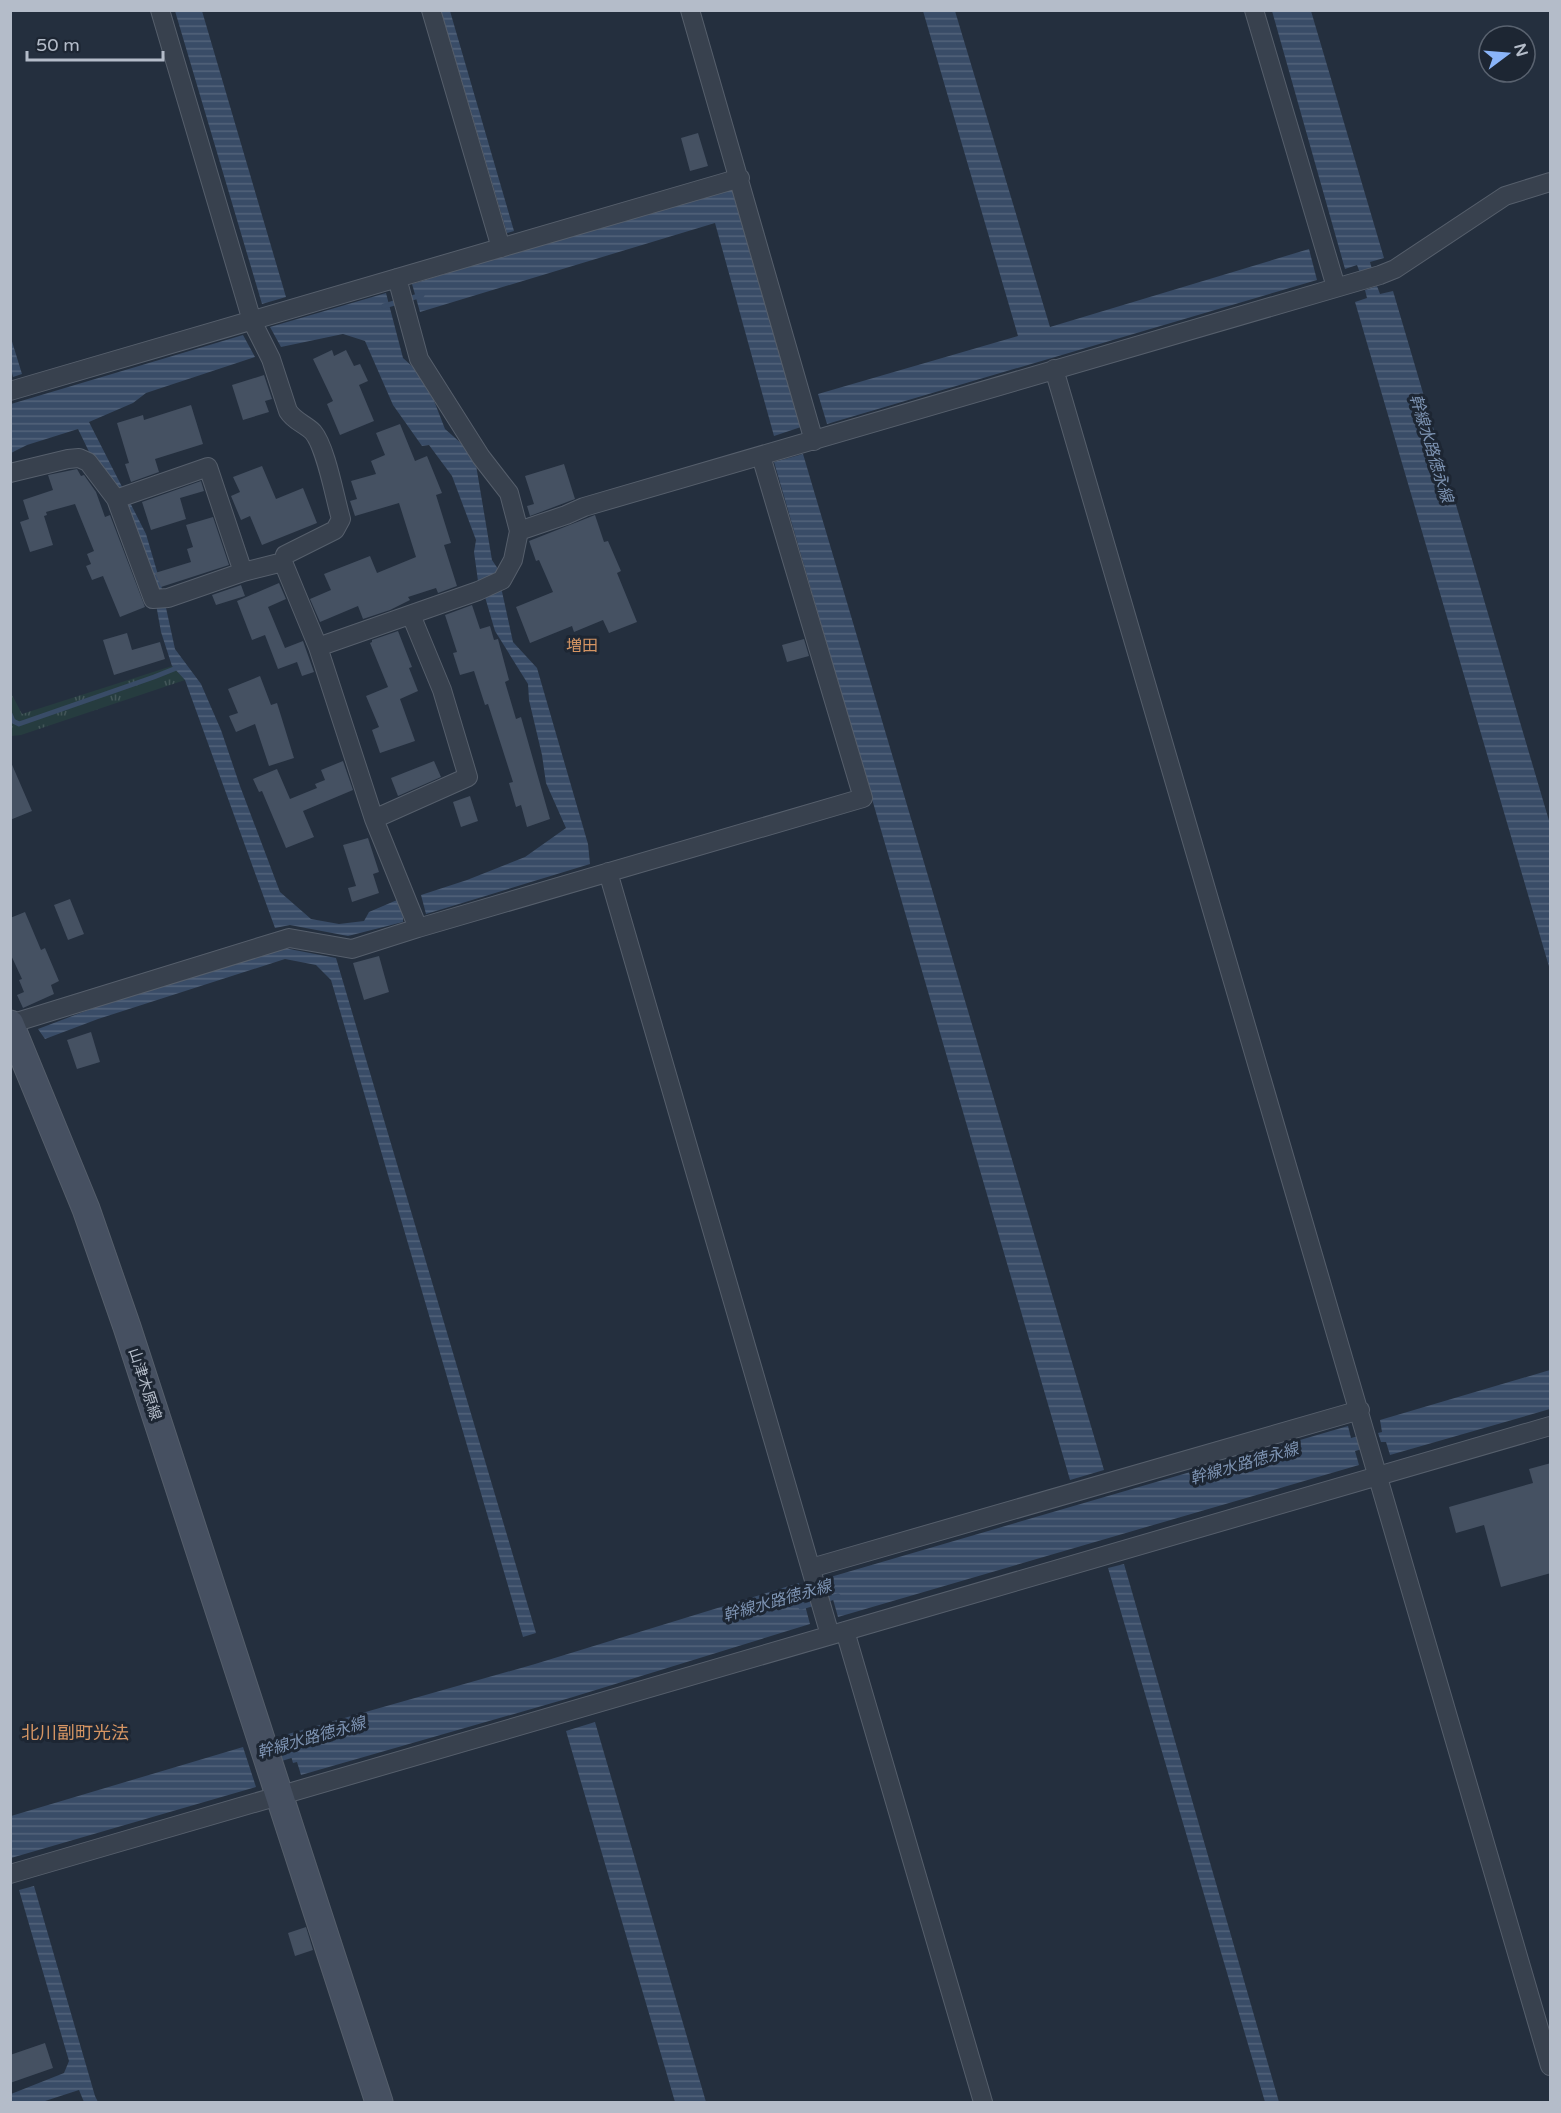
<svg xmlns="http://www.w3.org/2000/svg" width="1561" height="2113" viewBox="0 0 1561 2113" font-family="'Varela Round','Noto Sans JP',sans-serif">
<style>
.grass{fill:url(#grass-tufts)}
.water{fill:url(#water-rules)}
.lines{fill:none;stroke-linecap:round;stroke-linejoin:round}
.stream{stroke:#394c67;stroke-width:5}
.building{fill:#455162}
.street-casing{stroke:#565f6c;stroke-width:20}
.secondary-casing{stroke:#565f6c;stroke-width:29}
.street{stroke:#38414e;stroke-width:18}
.secondary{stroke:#465061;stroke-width:27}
.labels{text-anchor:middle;stroke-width:6;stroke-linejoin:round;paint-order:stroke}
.street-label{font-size:15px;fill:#b4bcc9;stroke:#1d2633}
.water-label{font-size:16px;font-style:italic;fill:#7c92b1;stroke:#1d2633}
.neighbourhood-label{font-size:16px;fill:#d59563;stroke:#1d2633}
.quarter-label{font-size:18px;fill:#d59563;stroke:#1d2633}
</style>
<defs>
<pattern id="grass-tufts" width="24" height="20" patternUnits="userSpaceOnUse" patternTransform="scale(1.5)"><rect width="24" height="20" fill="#263c3f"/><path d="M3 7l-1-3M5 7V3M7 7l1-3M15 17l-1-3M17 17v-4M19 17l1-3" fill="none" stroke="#435659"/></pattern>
<pattern id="water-rules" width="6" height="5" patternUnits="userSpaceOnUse" patternTransform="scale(1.5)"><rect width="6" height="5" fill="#394c67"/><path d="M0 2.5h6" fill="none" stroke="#53647b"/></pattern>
</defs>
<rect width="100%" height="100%" fill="#242f3e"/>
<path class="grass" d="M172,666l13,14 -164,55 -10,1 -1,-45 12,23z"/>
<path class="water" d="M175,11h27l84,286 -24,7z
M441,11h9l64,220 -7,2z
M923,11h32l95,316 259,-78 8,31 -490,144 -9,-30 200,-58z
M1272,11h39l73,247 -14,4 2,7 -12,4 -3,-8 -12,4z
M734,186l67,241 -27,9 -59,-213 -295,89 -8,-28z
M1377,286l3,8 13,-3 157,533v146l-195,-668 12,-4 -2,-8z
M386,293l17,65 10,9 20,31 12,31 16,14 15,22 16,95 6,9 -7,10 -13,2 -4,-29 2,-12 -24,-64 -23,-31 -7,1 -29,-41 -28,-64 -22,-7 -62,13 -11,-20z
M10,335l12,39 -9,3 -2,-8z
M243,335l12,22 -109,36 -13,10 -44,19 57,112 15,51 14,64 26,35 20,46 19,56 40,106 31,27 28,5 25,-3 5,-9 28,-12 6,15v7l-55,14 -58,-11 -15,3 -90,-248 -13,-14 -11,-34 -9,-50 -74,-153 -51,16 -16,8v-49z
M803,454l301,1016 -34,10 -296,-1018z
M501,587l12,55 24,26 51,176 2,20 -164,50 -5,-19 46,-15 58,-23 41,-29 -20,-45 -4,-28 -13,-55 -1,-16 -33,-53 -10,-34z
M284,948l52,10 200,675 -13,4 -192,-657 -15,-15 -31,-6 -187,60 -53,20 -7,-10 58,-22z
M1550,1370v39l-160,46 -4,-13h-5l-3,-9 4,-1 -2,-12z
M1348,1426l3,12 8,-2 3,13 -7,2 4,14 -521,152 -11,-39z
M1124,1564l155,538h-14l-157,-534z
M799,1583l11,41 -237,73 -272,78 -4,-13 -4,1 -4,-14 3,-2 -4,-13 247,-70z
M595,1722l111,380h-31l-109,-371z
M243,1747l13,40 -245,71v-42z
M34,1886l61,210 3,6h-14l-5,-12 -37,12h-31v-8l53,-21 5,-12 -50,-171z"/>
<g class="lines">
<path class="stream" d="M384,306l38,-11
M10,714l3,7 6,3 135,-47 25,-10
M801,1607l37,-11
M276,1760l20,-6"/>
</g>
<path class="building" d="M698,133l10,33 -18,5 -9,-33z
M332,350l2,6 12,-6 8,16 6,-2 8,17 -9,4 15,36 -34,14 -13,-31 6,-3 -20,-42z
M264,375l8,24 -7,2 4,11 -26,8 -11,-35z
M191,405l12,39 -48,15 4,13 -28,10 -6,-18 4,-1 -12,-40 26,-8 1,5z
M400,424l15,37 12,-5 15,37 -6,2 15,48 -7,2 13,41 -19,7 -2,-5 -28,9 2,3 -20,10 -27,9 -5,-13 -38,16 -10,-23 21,-9 -7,-16 46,-18 7,17 39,-16 -17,-54 -44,13 -5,-15 7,-2 -6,-18 25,-7 -5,-13 14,-6 -9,-22z
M564,464l11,35 -45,17 -3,-10 7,-2 -9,-28z
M262,466l14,33 27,-11 14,35 -55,22 -12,-29 -9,4 -10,-24 9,-4 -7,-15z
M77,469l4,7 3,-1 12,17 9,25 5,-2 35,92 -25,10 -17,-41 -11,4 -6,-14 5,-2 -4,-10 7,-3 -19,-47 -29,8 1,3 -3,1 9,29 -23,7 -10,-30 9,-3 -6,-19 30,-10 -5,-15z
M201,481l3,10 -24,7 6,21 -35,11 -9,-28z
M595,515l9,27 4,-1 13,30 -4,2 20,49 -28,11 -6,-13 -29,12 -2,-6 -42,17 -14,-36 37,-15 -14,-32 -3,1 -7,-20z
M213,517l16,48 -68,22 -6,-14 36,-11 -4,-13 6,-2 -7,-22z
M279,583l7,16 -18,8 17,41 18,-7 11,31 -12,4 -5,-14 -19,7 -13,-34 -13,5 -15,-39z
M241,585l4,11 -29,9 -4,-10z
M472,605l8,24 10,-3 4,14 4,-1 11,41 -4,2 11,37 5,-2 29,102 -23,8 -6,-22 -5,2 -7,-24 4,-1 -25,-78 -3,1 -11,-34 -14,4 -7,-22 4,-1 -12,-37z
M398,631l14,36 -3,1 9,23 -18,8 15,42 -35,12 -8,-23 7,-3 -13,-31 22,-9 -18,-44 2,-1v-2z
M127,633l5,17 28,-8 5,17 -51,16 -11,-35z
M804,639l5,17 -22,6 -5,-17z
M260,676l11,29 6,-2 17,55 -25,8 -14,-42 -19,8 -7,-16 9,-3 -10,-24z
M10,760l22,51 -22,9z
M343,761l10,29 -50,21 11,26 -28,11 -24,-57 -3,1 -6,-13 24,-10 13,30 27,-11 -2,-4 10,-4 -4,-10z
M434,761l7,16 -43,19 -7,-18z
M470,796l8,25 -17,6 -8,-25z
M368,838l11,34 -6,2 6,19 -27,9 -4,-14 8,-2 -13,-41z
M70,899l14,35 -16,6 -14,-35z
M25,912l16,38 4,-2 14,33 -8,4 3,9 -31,14 -6,-13 7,-3 -5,-12 3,-1 -12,-26v-35z
M379,956l10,36 -25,8 -11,-37z
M91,1032l9,30 -23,7 -10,-29z
M1551,1463v110l-50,14 -17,-62 -28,8 -7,-26 84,-24 -4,-14z
M306,1927l7,23 -18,6 -7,-23z
M45,2043l8,25 -43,15v-28z"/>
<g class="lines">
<g class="street-casing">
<path id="street" d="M160,10l92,311 19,38 17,52c6,10 17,13 25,21 13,15 22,67 28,87l-6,11 -50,25 -2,7 35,85 160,-56 24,-11 11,-20 6,-29 -10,-38 -28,-36 -62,-98 -22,-81
M431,10l70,238
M690,10l124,431
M1254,10l82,277
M1054,369l496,1697
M10,391l730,-213
M10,473l58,-14 11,-1 9,4 28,37 37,100 15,-1 75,-26 40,-10
M116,499l92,-32 35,105
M519,531l47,-16 18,-8 796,-232 15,-6 110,-73 45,-14
M318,647l56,172 44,109
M374,819l94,-42 -26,-87 -31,-75
M608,872l222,763
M10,1024l279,-86 63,11 66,-21 445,-130 -102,-342
M811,1568l549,-158
M845,1631l138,471
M10,1874l1540,-448"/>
</g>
<g class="secondary-casing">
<path id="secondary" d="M10,1024l76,185 41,118 252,775"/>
</g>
<use href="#street" class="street"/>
<use href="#secondary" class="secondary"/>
</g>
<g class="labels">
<g class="street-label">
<text transform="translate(145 1384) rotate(72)" y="5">山津木原線</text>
</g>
<g class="water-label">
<text transform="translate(1432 448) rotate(73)" y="6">幹線水路徳永線</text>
<text transform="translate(1244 1463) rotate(-16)" y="6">幹線水路徳永線</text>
<text transform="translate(777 1600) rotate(-16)" y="6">幹線水路徳永線</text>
<text transform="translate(311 1737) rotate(-16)" y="6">幹線水路徳永線</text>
</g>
<g class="neighbourhood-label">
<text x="582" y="651">増田</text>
</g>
<g class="quarter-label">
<text x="75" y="1739">北川副町光法</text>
</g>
</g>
<rect width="1561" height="2113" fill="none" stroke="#b4bcc9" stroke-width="24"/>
<g transform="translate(1507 54) rotate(74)"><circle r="28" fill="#1d2633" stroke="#59626f" stroke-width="1.5"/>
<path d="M0-4.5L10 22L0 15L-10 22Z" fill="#8ab4f8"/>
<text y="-9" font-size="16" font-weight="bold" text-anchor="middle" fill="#b4bcc9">N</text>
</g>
<path d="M27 51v9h136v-9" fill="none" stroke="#b4bcc9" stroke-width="3"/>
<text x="36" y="51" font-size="18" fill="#b4bcc9" stroke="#1d2633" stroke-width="4.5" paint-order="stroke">50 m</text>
</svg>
